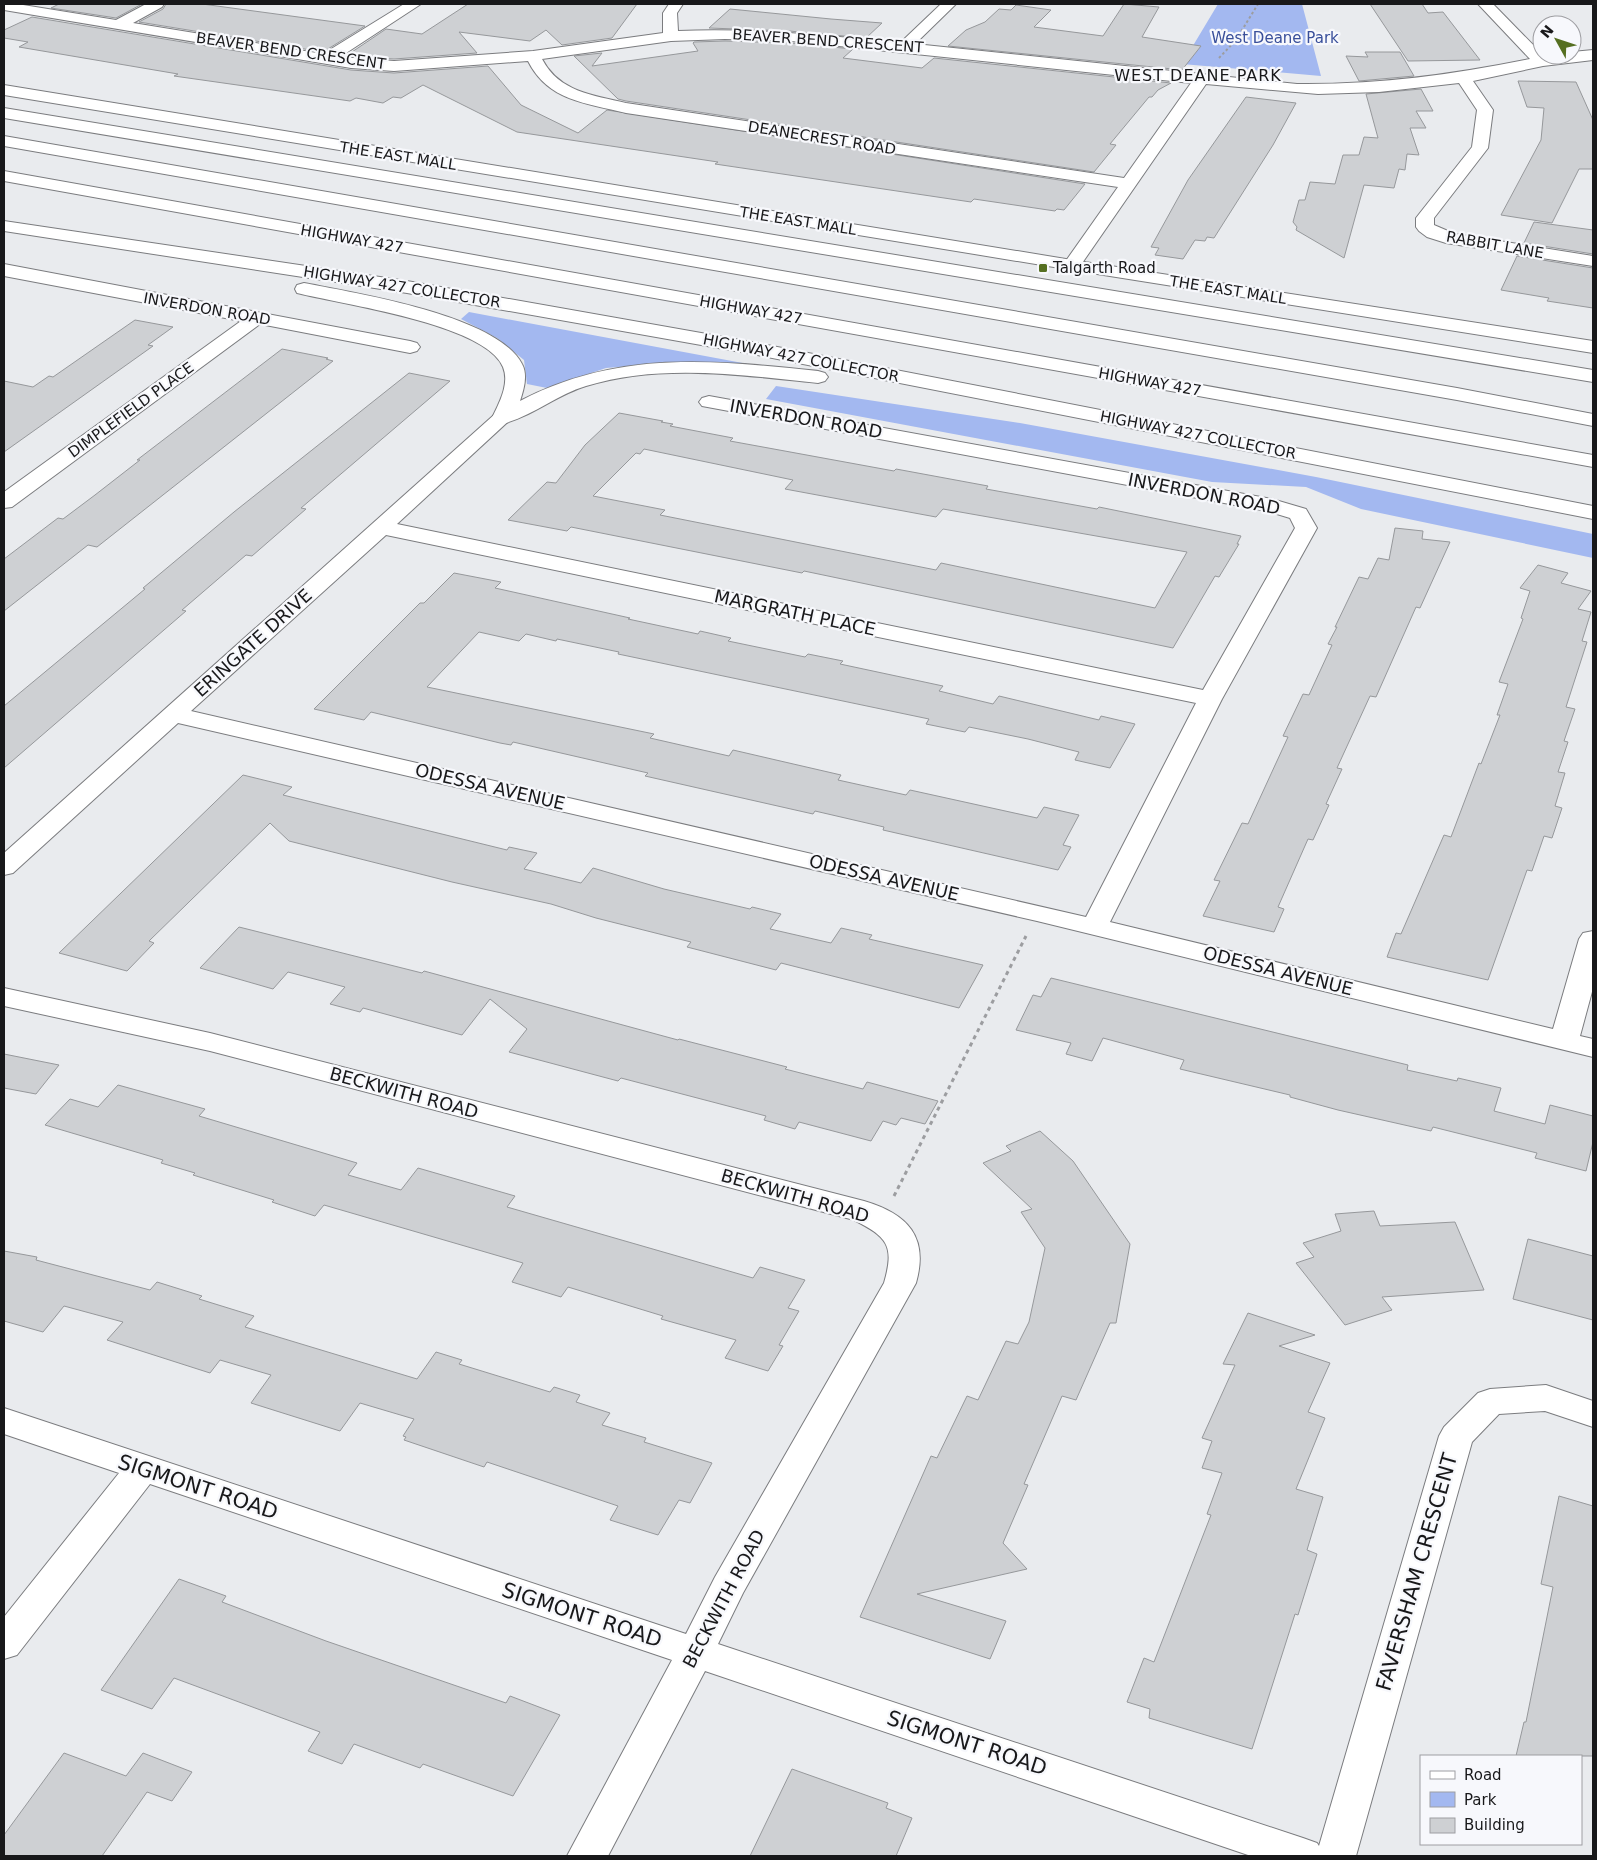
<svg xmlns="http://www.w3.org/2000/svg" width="1597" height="1860" viewBox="0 0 1597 1860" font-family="'DejaVu Sans',sans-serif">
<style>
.green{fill:#a3b8f0}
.building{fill:#ced0d3;stroke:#96989b;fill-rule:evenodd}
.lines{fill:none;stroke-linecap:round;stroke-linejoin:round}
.minor-casing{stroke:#7b7c7f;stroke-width:2}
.major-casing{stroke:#7b7c7f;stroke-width:2}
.highway-casing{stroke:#7b7c7f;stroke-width:2}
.path-far1{stroke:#9c9da0;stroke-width:2;stroke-dasharray:2.5 2.5;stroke-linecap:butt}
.path{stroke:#9c9da0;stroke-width:3;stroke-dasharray:4 4;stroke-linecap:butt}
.minor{fill:#fff;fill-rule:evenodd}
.major{fill:#fff;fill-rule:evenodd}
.highway{fill:#fff;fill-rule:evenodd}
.poi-dot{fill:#556f21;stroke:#f7f8fc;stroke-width:2}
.labels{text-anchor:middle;stroke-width:4.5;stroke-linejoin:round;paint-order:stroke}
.far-park-label{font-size:15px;fill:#394f9a;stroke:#f7f8fc}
.far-street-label{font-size:15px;fill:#18181a;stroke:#f7f8fc}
.far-poi-label{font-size:15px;fill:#18181a;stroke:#f7f8fc;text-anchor:start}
.far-neighbourhood-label{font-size:16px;letter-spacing:1px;fill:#18181a;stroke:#f7f8fc}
.street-label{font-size:18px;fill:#18181a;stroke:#f7f8fc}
.near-street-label{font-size:21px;fill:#18181a;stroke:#f7f8fc}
</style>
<rect width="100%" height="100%" fill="#e9ebee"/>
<path class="green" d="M1218,4h84l19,72 -139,-12z
M469,312l279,52 -79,-1 -63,5 -59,20 -20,-4 -3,-24 -27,-22 -36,-19z
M776,386l244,37 296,54 277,57v24l-232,-49 -55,-22 -94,-5 -446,-83z"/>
<path class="building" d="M59,4h83l-26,14 -65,-10z
M166,4h36l163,22 -42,26 -184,-30 24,-13z
M468,4h169l-25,34 -50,7 -16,-15 -16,11 -71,-9 18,21 -83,6 -48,-3 40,-27 36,5z
M1124,4l35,3 -17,30 59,9 -19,24 -234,-24 18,-16 19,-8 14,-13 12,1 5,-5 35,5 -17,17 69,9z
M1370,4h52l6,9 15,-1 37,48 -72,1z
M730,9l101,10 51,4 -16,15 -77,-7 -80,-3z
M32,17l319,53 43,3 94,-7 33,39 57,28 29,-23 478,74 -21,26 -7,-1 -2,2 -81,-12 -3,3 -256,-38 3,-2 -201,-30 -94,-47 -22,13 -8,-1 -10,6 -27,-5 -6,3 -176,-25 4,-2 -159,-27 9,-5 -24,-4v-8z
M725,41l66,2 62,6 -10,9 79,10 12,-10 237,25 -13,7 -6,7h-3l-39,47 6,1 -22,27 -468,-71 -8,-2 -44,-43 28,-3 -10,13 106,-15 -5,-8 1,-1z
M1365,52h35l14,24 -55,5 -13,-25 22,1z
M1518,81l58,1 17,38v49h-14l-27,54 -51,-8 40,-75 3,-32 -17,-1z
M1421,89l12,22h-17l10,17h-16l9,27 -12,-1 -2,16 -6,-1 -5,19 -30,-3 -20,73 -48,-28 1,-3 -4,-5 6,-22h6l5,-18 25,2 8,-29h16l5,-18 14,1 -12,-44z
M1246,97l50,6 -23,42 -59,93 -7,-1 -2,4 -10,-1 -12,19 -28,-4 4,-7 -8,-1 37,-67z
M1534,222l59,8v24l-69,-11z
M1517,256l76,12v40l-46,-7 2,-3 -48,-8z
M135,320l38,7 -25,18 5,1 -149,106v-71l29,6 16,-11 4,1z
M282,349l46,9 -2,1 7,2 -236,186 -9,-2 -84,66v-52l54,-41 5,1 32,-24 45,-35h-3z
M409,373l41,8 -149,127 5,1 -54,47 -6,-1 -64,55 4,1 -182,157v-62l141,-117 -2,-1 91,-76z
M619,413l44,8 -2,1 12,2 -3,2 63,12 -3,3 164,30 2,-2 92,17 -2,3 111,20 2,-2 142,29 -4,8h2l-20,33 -4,-1 -42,72 -369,-77 -2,2 -231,-46 -4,4 -59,-11 39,-38 9,1 29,-38zM644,449l149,31 -8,9 151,28 7,-8 244,43 -32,56 -214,-45 -5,7 -276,-55 5,-5 -72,-14 43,-43 4,1z
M1395,528l28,3 -1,8 28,3 -30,66 -4,-1 -40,90 -6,-1 -33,72 5,1 -16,35 3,1 -16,35 -5,-1 -30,68 6,2 -10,23 -71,-16 17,-35 -6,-1 28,-57 6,1 40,-87 -5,-1 20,-42 6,1 23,-50 -4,-1 9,-17h-2l24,-50 9,2 10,-21 11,2z
M1538,565l30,8 -7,10 30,8 -13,18 13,3 -9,29 5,1 -21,65 9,2 -11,32 4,1 -10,30 7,1 -10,33 7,2 -10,30 -8,-2 -12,35 -5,-1 -39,110 -101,-23 9,-24 5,1 43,-99 7,2 28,-74 2,1 19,-49h-3l11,-31 -9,-2 24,-63 -2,-1 9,-27 -10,-3z
M454,573l47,9 -6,6 135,30 -2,1 70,15 2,-3 31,7 -3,3 77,16 3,-3 35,7 -3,3 103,22 -4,5 54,13 6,-8 100,24 2,-4 34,8 -25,44 -35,-8 4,-8 -51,-13 -59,-12 -4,5 -39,-8 3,-5 -311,-65 1,-2 -62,-13 -1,2 -30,-7 -7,7 -40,-9 -52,55 227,47 -4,4 79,18 4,-6 43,10 65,15 -3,5 68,15 4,-5 127,28 7,-11 35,8 -16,30 8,2 -13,23 -175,-40 1,-3 -69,-16 -2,3 -168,-38 3,-3 -135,-31 -2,3 -11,-2 -129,-31 -7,8 -50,-11 106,-106h4z
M243,775l49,12 -9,8 224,55 2,-3 28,6 -13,16 57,14 12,-15 71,21 86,20 2,-2 29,7 -11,15 61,14 10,-15 31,7 -3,4 114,26 -24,43 -178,-45 -5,7 -89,-23 4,-5 -95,-24 -45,-14 -99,-22 -163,-41 -19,-18 -121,118 5,2 -27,28 -68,-18z
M239,927l183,46 2,-2 254,69 1,-1 108,28 -2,2 78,20 4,-7 71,19 -13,23 -24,-6 -5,7 -13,-4 -12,20 -72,-19 -4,7 -31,-9 2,-4 -145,-38 -3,3 -109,-29 18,-23 -37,-30 -28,36 -99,-27 -3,4 -30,-8 15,-17 -57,-15 -15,17 -73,-21z
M1051,978l357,87 -1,5 50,11 1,-3 43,10 -7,23 51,13 5,-19 43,11v26l-7,29 -51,-13 2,-5 -104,-26 -2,4 -93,-21 -48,-13v-2l-110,-26 4,-9 -81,-22 -11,23 -26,-7 5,-11 -55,-13 17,-35 8,2z
M4,1054l55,11 -23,29 -32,-6z
M118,1085l87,24 -6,7 158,47 -9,12 53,15 17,-22 97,28 -8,11 177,51 69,20 7,-11 45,13 -17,28 11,3 -20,34 4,1 -15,25 -43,-13 11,-18 -75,-21 2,-3 -95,-29 -7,10 -49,-15 11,-19 -199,-58 -9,11 -43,-14 2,-2 -81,-25 2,-2 -34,-10 2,-3 -118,-35 25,-26 28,8z
M1040,1131l33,30 57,83 -14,79h-6l-34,77 -14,-4 -38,88 4,1 -25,58 24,26 -110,25 89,27 -16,38 -130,-42 71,-161 6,2 30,-62 11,4 28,-59 12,3 11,-22 16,-74 -24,-36 11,-3 -49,-46 28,-12 -5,-5z
M1374,1211l6,15 75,-4 29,68 -102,7 10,13 -47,15 -49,-62 18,-6 -11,-14 38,-12 -6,-17z
M1528,1239l65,17v64l-80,-21z
M4,1251l33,6 -1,3 114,30 7,-8 45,14 -3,3 55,17 -9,11 172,52 19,-27 26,8 -3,4 91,28 4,-5 26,8 -4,7 34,11 -8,12 44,13 -2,4 68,21 -22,40 -11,-3 -21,35 -48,-15 8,-14 -131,-44 -3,5 -80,-27 2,-3 -3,-1 11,-17 -54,-16 -20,28 -89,-28 20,-28 -51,-15 -10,13 -103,-33 16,-18 -59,-16 -21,26 -39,-11z
M1248,1313l67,22 -36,11 51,17 -22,49 17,6 -29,71 27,8 -16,53 10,4 -19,61 -3,-1 -43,135 -103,-31 1,-9 -23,-7 17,-44 10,4 57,-147 -4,-1 15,-41 -20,-5 10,-27 -10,-3 33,-73 -12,-1z
M1559,1496l34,10v250h-77l8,-34h2l27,-135 -12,-3z
M179,1579l47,17 -4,6 104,39 180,62 4,-7 50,19 -47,81 -90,-32 -3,4 -66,-24 -12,20 -34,-13 12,-19 -146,-54 -22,31 -51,-19z
M64,1753l62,23 17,-23 49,19 -20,29 -25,-9 -45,64h-98v-21z
M792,1769l96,34 -2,5 26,10 -16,38h-146z"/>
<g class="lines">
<g class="minor-casing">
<path id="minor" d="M4,4h13l99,16 30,-16h18l-2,3 -29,16 190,31 81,-50h17l-81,53 54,4 139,-10 130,-18v-20l6,-9h14l-6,9 1,18c75,-3 147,4 222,12l41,-39h15l-41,40 382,40c79,1 155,-9 233,-25l-52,-55h15l51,52 28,-1v-3l21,-2v10l-50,6 -70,15 20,29 -5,38 -54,70v7l21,9 138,22v10l-147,-23 -19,-6 -8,-6 -3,-4v-9l56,-71 5,-37 -18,-27 -80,9 -61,2 -112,-10 -128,185h-12l-3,-4 55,-78 -492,-74c-40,-10 -78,-12 -98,-52l-134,10 -43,-3 -347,-58zM725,39l66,2 400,42 -67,95 -498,-75c-33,-8 -67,-11 -84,-44l129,-18z
M4,264l406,77 7,2 3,4 -3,4 -7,2 -150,-29 -248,183 -8,1v-16l237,-171 -237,-45z
M709,396l563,103 34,10 11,19 -95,171 -112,223 443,107 26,-90 4,-6 10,-2v57l-13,48 13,3v18l-556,-136 -859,-198 -165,150 -9,2v-22l491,-439 7,-2 7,2 3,4 -115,106 806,166 92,-162 -5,-10 -23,-7 -565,-105 -3,-4 3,-4zM386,535l810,168 -110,214 -895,-206z
M4,988l206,45 654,168c44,13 65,36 52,82l-173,310 -25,51 585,194 14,5 2,3 120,-410 5,-9 34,-34 12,-4 56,-4 47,16v26l-48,-16 -46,3 -27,28 -116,414h-105l-546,-185 -97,185h-41l105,-196 -522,-176 -133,171 -13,4v-42l115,-144 -115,-39v-26l682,226 29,-57 169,-294c11,-38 3,-46 -30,-63l-644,-169 -206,-45z"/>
</g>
<g class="major-casing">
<path id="major" d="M4,85l1068,175 521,81v12l-521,-83 -1068,-175z"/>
</g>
<g class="highway-casing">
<path id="highway" d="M4,108l1589,262v12l-1589,-264z
M4,136l1453,252 136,26v12l-136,-26 -1453,-254z
M4,171l1589,284v12l-1589,-286z
M4,221l403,60 345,61 841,164v13l-841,-165 -345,-61 -403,-62z
M304,283c51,10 193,32 218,81 6,11 2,25 -2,37 98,-51 192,-41 298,-30l7,2 3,4 -3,4 -7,2c-76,-8 -158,-20 -232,3 -30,9 -55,31 -84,38l-7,-2 -3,-4c7,-15 18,-34 11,-51 -17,-43 -163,-63 -206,-74l-2,-4 2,-4z"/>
</g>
<path class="path-far1" d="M1219,58l17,-18 22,-36"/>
<path class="path" d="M894,1196l132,-260"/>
<use href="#minor" class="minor"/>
<use href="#major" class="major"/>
<use href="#highway" class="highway"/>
</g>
<rect class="poi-dot" x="1038" y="263" width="10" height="10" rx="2.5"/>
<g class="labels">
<g class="far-park-label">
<text x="1275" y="43">West Deane Park</text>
</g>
<g class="far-street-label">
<text transform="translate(828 41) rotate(4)" y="5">BEAVER BEND CRESCENT</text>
<text transform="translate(291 51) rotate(8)" y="5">BEAVER BEND CRESCENT</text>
<text transform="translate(822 138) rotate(9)" y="5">DEANECREST ROAD</text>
<text transform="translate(398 156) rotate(9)" y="5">THE EAST MALL</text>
<text transform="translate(798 221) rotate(9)" y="5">THE EAST MALL</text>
<text transform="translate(352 239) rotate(10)" y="5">HIGHWAY 427</text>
<text transform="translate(1495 245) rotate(10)" y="5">RABBIT LANE</text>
<text transform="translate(402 287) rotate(9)" y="5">HIGHWAY 427 COLLECTOR</text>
<text transform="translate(1228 290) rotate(9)" y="5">THE EAST MALL</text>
<text transform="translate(207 309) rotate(10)" y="5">INVERDON ROAD</text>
<text transform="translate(751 310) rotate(10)" y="5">HIGHWAY 427</text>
<text transform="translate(801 358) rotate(11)" y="5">HIGHWAY 427 COLLECTOR</text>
<text transform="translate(1150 382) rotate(10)" y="5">HIGHWAY 427</text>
<text transform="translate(131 410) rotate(-36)" y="5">DIMPLEFIELD PLACE</text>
<text transform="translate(1198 435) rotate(11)" y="5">HIGHWAY 427 COLLECTOR</text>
</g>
<g class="far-poi-label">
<text x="1053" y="273">Talgarth Road</text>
</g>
<g class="far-neighbourhood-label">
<text x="1198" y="81">WEST DEANE PARK</text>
</g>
<g class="street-label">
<text transform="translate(806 419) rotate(10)" y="6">INVERDON ROAD</text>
<text transform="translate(1204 494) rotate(11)" y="6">INVERDON ROAD</text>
<text transform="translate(795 613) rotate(12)" y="6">MARGRATH PLACE</text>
<text transform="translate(253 643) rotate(-42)" y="6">ERINGATE DRIVE</text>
<text transform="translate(490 787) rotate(13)" y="6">ODESSA AVENUE</text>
<text transform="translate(884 878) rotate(13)" y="6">ODESSA AVENUE</text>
<text transform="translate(1278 971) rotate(14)" y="6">ODESSA AVENUE</text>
<text transform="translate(404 1093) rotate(15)" y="6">BECKWITH ROAD</text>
<text transform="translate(795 1196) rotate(16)" y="6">BECKWITH ROAD</text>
<text transform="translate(724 1599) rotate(-62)" y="6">BECKWITH ROAD</text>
</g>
<g class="near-street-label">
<text transform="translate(198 1487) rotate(18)" y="7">SIGMONT ROAD</text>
<text transform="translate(1417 1572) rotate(-74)" y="7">FAVERSHAM CRESCENT</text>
<text transform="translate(582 1615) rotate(18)" y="7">SIGMONT ROAD</text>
<text transform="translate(967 1743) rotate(18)" y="7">SIGMONT ROAD</text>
</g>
</g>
<rect width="1597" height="1860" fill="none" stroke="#18181a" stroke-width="10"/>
<rect x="1420" y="1755" width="162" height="90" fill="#f7f8fc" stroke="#9e9ea2"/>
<rect x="1430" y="1771" width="25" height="8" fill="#ffffff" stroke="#9e9ea2"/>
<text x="1464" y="1780" font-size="15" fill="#18181a">Road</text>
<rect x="1430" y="1792" width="25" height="15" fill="#a3b8f0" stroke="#9e9ea2"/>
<text x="1464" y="1805" font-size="15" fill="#18181a">Park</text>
<rect x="1430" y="1818" width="25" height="15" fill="#ced0d3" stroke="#9e9ea2"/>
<text x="1464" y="1830" font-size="15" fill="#18181a">Building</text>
<g transform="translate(1557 40) rotate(310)"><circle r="24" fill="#f7f8fc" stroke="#9e9ea2"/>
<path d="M0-4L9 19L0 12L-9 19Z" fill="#556f21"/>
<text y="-8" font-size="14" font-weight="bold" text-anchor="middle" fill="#18181a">N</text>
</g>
</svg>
